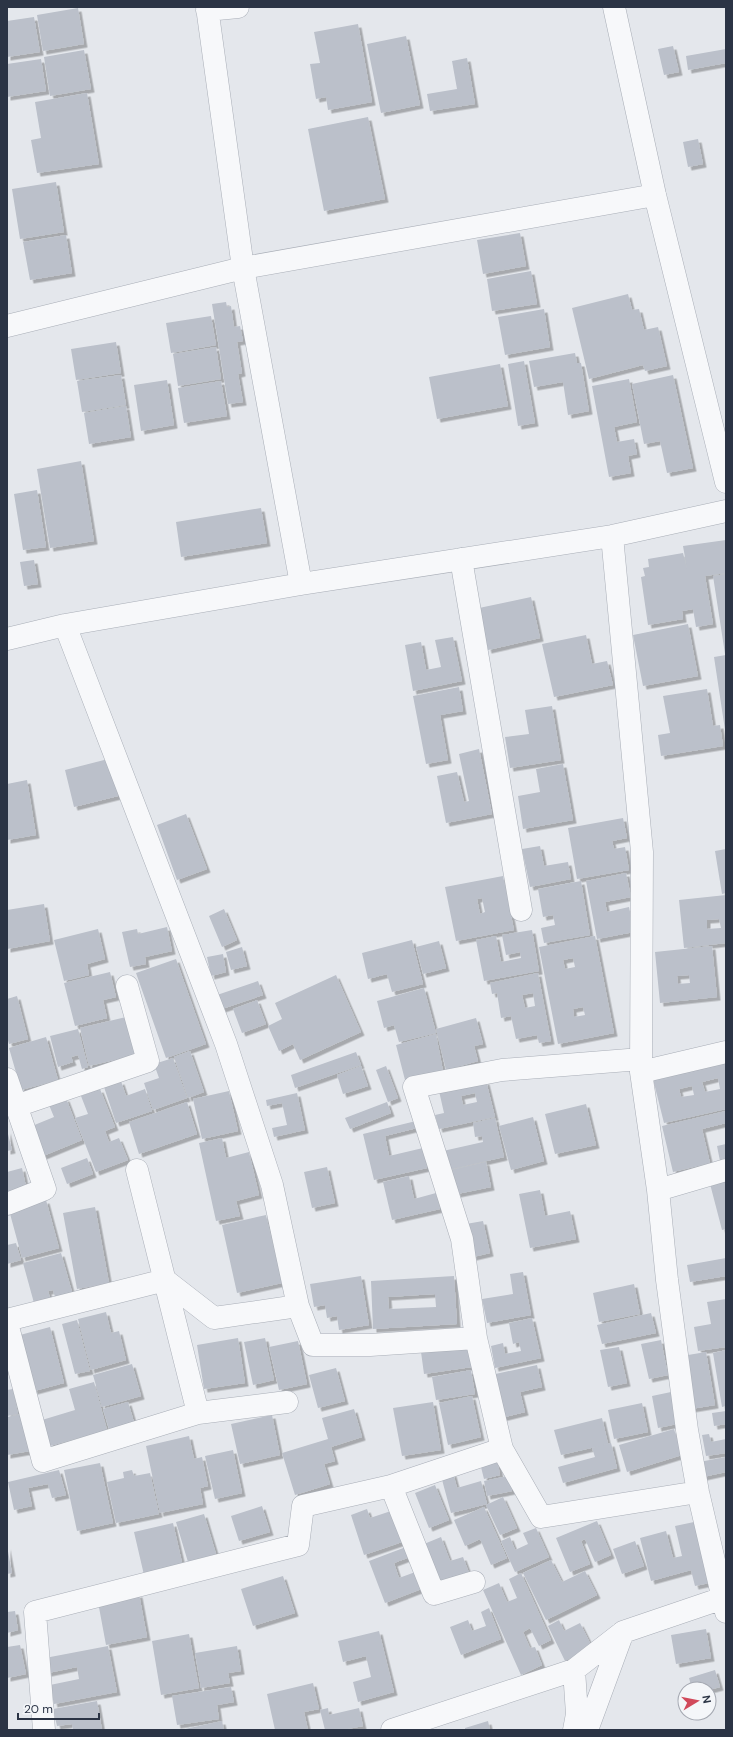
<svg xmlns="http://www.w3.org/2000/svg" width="733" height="1737" viewBox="0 0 733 1737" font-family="'DM Sans',sans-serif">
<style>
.building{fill:#bbc0ca;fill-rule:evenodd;filter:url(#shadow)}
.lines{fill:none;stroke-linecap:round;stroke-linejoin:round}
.minor-casing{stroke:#a9aeb7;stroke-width:23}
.minor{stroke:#f7f8fa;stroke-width:22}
</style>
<defs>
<filter id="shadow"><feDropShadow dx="3.5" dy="3.5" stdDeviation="0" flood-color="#0004"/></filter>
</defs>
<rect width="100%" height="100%" fill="#e4e7ec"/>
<path class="building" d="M78,8l6,36 -41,7 -6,-36z
M34,17l6,35 -33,5v-36z
M358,24l14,78 -44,8 -2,-13 -10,2 -6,-35 10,-1 -6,-31z
M406,36l14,69 -39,8 -14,-69z
M673,46l6,26 -15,3 -6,-26z
M726,49v14l-38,7 -2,-14z
M84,50l7,39 -41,7 -6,-39z
M467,58l8,46 -45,7 -3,-17 30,-5 -5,-28z
M41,59l5,32 -39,6v-33z
M87,93l12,71 -62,9 -6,-33 10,-2 -6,-36z
M368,117l17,82 -61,12 -16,-82z
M698,139l5,25 -15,3 -5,-25z
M56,182l8,50 -44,7 -8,-50z
M520,233l6,33 -43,8 -6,-34z
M66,235l6,38 -42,7 -7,-38z
M531,271l6,33 -45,7 -5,-32z
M628,294l4,16 7,-1 5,21 14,-3 9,39 -22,5 -2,-6 -54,14 -17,-71z
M226,302l1,5 4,-1 3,21 6,-1 3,15 -6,1 5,31 -4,1 5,28 -15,2 -16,-100z
M544,309l6,38 -45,8 -7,-38z
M211,316l5,29 -45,8 -5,-30z
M116,342l5,31 -45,7 -5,-31z
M216,347l5,32 -43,7 -5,-32z
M575,353l2,10h4l8,48 -21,4 -5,-33 -29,5 -5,-26z
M524,361l11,62 -17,3 -10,-62z
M500,364l8,42 -71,13 -8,-42z
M121,375l5,30 -44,7 -5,-31z
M673,375l20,93 -26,5 -7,-32 -16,3 -12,-60z
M629,379l8,43 -23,5 3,15 17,-3 3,15 -9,2 3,17 -22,4 -17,-91z
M167,380l7,45 -33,6 -7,-46z
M221,381l6,35 -43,7 -6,-35z
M126,406l5,31 -42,7 -5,-31z
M81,461l13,80 -44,7 -13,-79z
M37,490l9,57 -23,3 -9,-56z
M261,508l6,35 -86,14 -5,-35z
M726,540v33l-21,3 8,48 -17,3 -3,-18 -11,2 1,8 -35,6 -7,-48 4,-1 -2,-8 6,-1 -1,-8 35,-6 4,16 -4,-23z
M34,560l4,24 -14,2 -4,-24z
M726,574v80h-1l-12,-78z
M531,597l9,41 -52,12 -9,-42z
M688,624l10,52 -55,10 -10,-51z
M586,635l6,29 15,-3 6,24 -59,12 -12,-53z
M453,637l9,44 -49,10 -8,-46 16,-3 5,28 15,-3 -6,-27z
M726,655v75h-1l-11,-73z
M459,687l4,24 -23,4 8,45 -22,4 -13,-68z
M707,689l6,37 7,-1 3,21 -62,10 -3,-21 12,-2 -7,-37z
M552,706l9,54 -51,8 -5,-31 24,-3 -4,-24z
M479,749l13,65 -46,9 -9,-47 20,-4 7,30 5,-1 -10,-47z
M108,759l10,37 -44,11 -9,-37z
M563,764l10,56 -50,9 -5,-33 22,-4 -4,-23z
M27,780l9,55 -29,5v-56z
M186,814l21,55 -30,11 -20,-55z
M623,818l4,20 -15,3 2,8 11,-2 4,23 -52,9 -9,-51z
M540,846l4,20 24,-4 3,17 -41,8 -8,-38z
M726,849v44l-4,1 -7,-43z
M626,873l5,24 -26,5 2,10 22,-5 5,25 -37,7 -11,-58z
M503,876l11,54 -58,11 -11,-54zM482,898l3,14 -5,2 -3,-15z
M581,881l9,54 -46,8 -3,-15 14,-3 -2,-10 -10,2 -5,-28z
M726,895v48l-42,5 -5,-48zM719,919l2,9 -14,1v-9z
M44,904l6,37 -43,8v-39z
M224,909l13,31 -15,7 -13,-31z
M167,927l5,24 -27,6 1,7 -16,3 -8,-35 15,-3 1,5z
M98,929l7,30 -18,5 2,11 -25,6 -10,-41z
M532,930l7,41 -55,10 -8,-41 20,-4 5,26 20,-4 -1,-6 -14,3 -4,-20z
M595,936l19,97 -56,11 -19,-97zM573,958l2,9 -10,2 -2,-9zM583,1007l2,8 -11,2 -1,-8z
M412,940l11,44 -31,8 -5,-18 -19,5 -6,-26z
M439,941l7,27 -23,6 -7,-27z
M712,946l5,51 -57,6 -5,-51zM689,975l1,8 -12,1 -1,-8z
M242,947l5,19 -16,4 -5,-18z
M223,954l3,18 -15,4 -4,-19z
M176,959l30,85 -40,14 -30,-85z
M110,972l6,25 -13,3 4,18 -32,8 -11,-43z
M538,973l13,68 -12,2 -2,-8 -21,4 -5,-23 -10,2 -4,-25 -5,1 -2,-11zM533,993l2,13 -10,2 -3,-13z
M336,975l25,57 -61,28 -7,-16 -14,7 -11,-25 14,-7 -7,-16z
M258,981l5,14 -41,14 -5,-14z
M424,988l12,45 -37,9 -5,-17 -10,3 -7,-27z
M17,996l11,43 -19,5 -2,-7v-38z
M257,1000l9,24 -24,9 -9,-24z
M126,1017l9,38 -46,11 -9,-38z
M476,1018l7,26 -9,2 4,15 -32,9 -10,-41z
M78,1029l10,38 -6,2 -4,-14 -7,2 2,5 -15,5 -8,-31z
M436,1034l7,37 -38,9 -9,-35z
M46,1037l12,43 -37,10 -12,-42z
M190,1051l14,41 -16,6 -14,-41z
M356,1052l5,13 -66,23 -4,-13z
M173,1058l14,40 -34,12 -9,-27 15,-5 -5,-14z
M726,1062v47l-62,14 -11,-44zM718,1078l2,11 -15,3 -3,-10zM692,1086l2,9 -13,2 -2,-8z
M361,1066l7,20 -25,8 -6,-19z
M386,1066l12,32 -10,4 -12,-32z
M121,1081l5,15 19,-7 7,22 -36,12 -12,-36z
M486,1081l9,36 -56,12 -4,-14 9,-2 -5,-22zM475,1093l2,9 -14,3 -2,-9z
M100,1089l15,38 -10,4 4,11 10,-4 9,22 -32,12 -21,-54 13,-4 -7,-18z
M229,1091l9,40 -36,8 -9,-40z
M297,1093l8,37 -31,7 -2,-9 15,-3 -5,-22 -15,3 -1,-6z
M66,1098l16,42 -39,16 -11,-30 22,-9 -5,-12z
M187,1102l10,32 -58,20 -10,-32z
M387,1102l4,11 -41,16 -5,-11z
M586,1104l10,41 -41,9 -10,-40z
M726,1111v12l-24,6 8,34 -37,9 -11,-46z
M533,1117l11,44 -33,9 -12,-44z
M495,1118l9,39 -56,13 -5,-19 40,-9 -1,-6 -7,1 -2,-14z
M416,1121l1,7 -32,8 4,20 34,-8 4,20 -53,12 -11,-46z
M7,1130l5,20 -5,1z
M222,1138l4,20 23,-6 10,43 -23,6 4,15 -24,5 -17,-78z
M726,1144v15l-6,2 -3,-15z
M87,1158l6,16 -26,10 -6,-16z
M486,1162l5,25 -34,7 -6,-24z
M327,1167l8,36 -23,5 -8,-36z
M22,1168l5,23 -20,5v-24z
M409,1176l5,23 22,-6 4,16 -48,11 -9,-38z
M726,1176v53l-4,1 -13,-50z
M540,1190l5,26 25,-5 6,28 -46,9 -11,-54z
M46,1200l13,48 -37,10 -13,-48z
M95,1207l14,76 -32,6 -14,-76z
M266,1215l16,68 -45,10 -15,-68z
M483,1221l7,32 -17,4 -7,-33z
M16,1243l5,17 -14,4v-19z
M61,1253l11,39 -17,5 -2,-7 -5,1 2,7 -16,5 -11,-40z
M726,1258v18l-36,6 -3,-17z
M523,1272l8,43 -44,8 -5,-24 31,-5 -3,-20z
M361,1276l8,49 -30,5 -2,-14 -10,2 -2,-13 -11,2 -4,-23z
M454,1276l3,48 -84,5 -2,-48zM435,1294l1,13 -47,2 -1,-12z
M634,1284l6,30 -41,8 -6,-29z
M726,1299v48l-28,4 -4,-24 17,-3 -4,-22z
M106,1312l5,21 8,-2 7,29 -35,10 -13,-51z
M651,1313l5,20 -54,11 -5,-19z
M532,1318l9,40 -46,10 -4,-22 12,-3 2,11 16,-3 -2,-9 -6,2 -4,-21z
M77,1320l13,51 -15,3 -13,-50z
M50,1327l14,56 -30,8 -14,-56z
M238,1338l7,45 -41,6 -7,-44z
M265,1338l9,42 -21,5 -9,-43z
M661,1340l7,35 -19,4 -8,-35z
M298,1341l9,43 -28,6 -10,-43z
M468,1344l4,23 -48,7 -3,-22z
M619,1347l8,36 -19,4 -8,-37z
M726,1350v56l-4,1 -9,-54z
M706,1352l9,53 -24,4 -9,-53z
M132,1364l9,32 -39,11 -9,-32z
M537,1365l5,22 -22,5 5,20 -24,6 -10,-43z
M336,1368l9,33 -27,7 -9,-33z
M471,1370l4,24 -39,6 -4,-23z
M94,1382l13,48 -57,16 -8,-26 33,-10 -6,-21z
M13,1389l5,25 -11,2v-26z
M671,1392l6,32 -19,4 -6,-32z
M472,1396l9,41 -33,8 -9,-42z
M128,1402l6,20 -25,7 -6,-20z
M433,1402l8,48 -39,6 -9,-48z
M642,1403l6,29 -34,7 -6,-29z
M354,1409l8,28 -31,10 4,14 -11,3 6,20 -35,11 -13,-42 46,-14 -6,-21z
M726,1411v13l-12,2 -2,-13z
M22,1414l8,37 -23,4v-38z
M272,1415l8,40 -40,9 -9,-40z
M602,1418l6,26 -47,11 -7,-25z
M674,1429l8,26 -55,17 -8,-27z
M709,1434l2,8 15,-3v14l-20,3 -4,-21z
M189,1436l5,23 8,-2 6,29 -8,2 3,16 -43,9 -14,-67z
M611,1443l6,25 -54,15 -5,-16 37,-10 -3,-9z
M233,1450l9,43 -27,6 -10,-43z
M726,1457v15l-23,5 -4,-15z
M497,1459l3,16 -16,4 -4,-16z
M100,1463l13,60 -36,8 -13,-61z
M59,1470l7,25 -14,3 -4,-14 -20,4 4,18 -18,4 -6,-28z
M132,1470l2,6 16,-3 9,41 -43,9 -9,-41 17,-4 -1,-6z
M453,1473l4,15 24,-7 6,23 -36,9 -10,-37z
M508,1476l4,15 -25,5 -3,-15z
M435,1485l14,35 -20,8 -14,-35z
M503,1497l14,31 -17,7 -14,-30z
M262,1506l8,26 -31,9 -8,-25z
M484,1507l23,51 -16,7 -11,-26 -15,7 -11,-26z
M367,1509l3,9 24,-8 11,31 -41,14 -13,-40z
M204,1514l12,40 -28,8 -12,-40z
M597,1521l14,34 -16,7 -10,-23 -4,2 9,23 -20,8 -14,-34z
M694,1522l15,61 -14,3 -4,-16 -40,11 -11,-43 26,-7 7,27 9,-2 -7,-30z
M173,1523l10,44 -39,8 -10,-43z
M536,1528l13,29 -34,15 -14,-31 9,-4 5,13 13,-6 -5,-11z
M441,1537l9,24 13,-4 6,16 -30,11 -15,-40z
M635,1541l9,25 -22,8 -9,-25z
M7,1546l5,27 -5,1z
M406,1547l4,10 -16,6 5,15 19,-7 6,17 -39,15 -16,-42z
M551,1560l11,22 23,-11 12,24 -51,25 -23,-47z
M521,1573l30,67 -12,6 -9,-18 -7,4 7,16 5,-1 7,18 -21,10 -38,-85 16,-7 8,19 10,-4 -8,-19z
M283,1576l12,37 -42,13 -12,-37z
M139,1594l8,43 -41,8 -8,-43z
M489,1608l12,31 -40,16 -11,-28 18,-7 4,11 14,-5 -5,-14z
M15,1611l3,19 -11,3v-21z
M559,1620l5,11 16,-8 12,24 -27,14 -17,-35z
M706,1629l5,29 -35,6 -5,-29z
M379,1631l15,61 -36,10 -5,-20 18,-5 -5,-21 -23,6 -5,-21z
M189,1634l10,54 -38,7 -9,-54z
M20,1645l6,29 -19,4v-31z
M108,1646l9,46 -63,12 -4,-19 29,-6 -2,-12 -29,6 -3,-15z
M237,1646l4,25 -13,2 2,10 -29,5 -6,-35z
M715,1670l5,17 -11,3 -17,-1 -3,-11z
M313,1683l6,26 -15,3 4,18h-33l-8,-36z
M231,1687l3,15 -17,3 2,14 -42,6 -5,-29z
M97,1701l5,29h-29l-1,-6 -15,2 -4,-17z
M328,1708l1,7 30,-7 4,18 -21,4h-17l-5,-20z
M222,1721l2,9h-39v-1z
M488,1721l2,9h-25v-2z"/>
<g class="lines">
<g class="minor-casing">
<path id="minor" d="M207,7l36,261 58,316
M614,7l41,188 71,287
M207,10l31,-3
M7,326l236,-58 412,-73
M612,536l30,316 -1,220 17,118 9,90 20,150 11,62 28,120
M461,559l60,351
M65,625l161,419 46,141 26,121 15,39h57l106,-7
M7,639l58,-14 236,-41 311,-48 114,-25
M641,1059l-139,11 -88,17 48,152 14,99 26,111 39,68 157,-25
M641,1072l85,-20
M7,1079l38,110 -38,15
M16,1106l132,-45 -21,-75
M137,1170l61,243
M658,1190l68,-20
M7,1320l158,-40 49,38 84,-12
M7,1323l36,138 155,-48 89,-11
M391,1486l43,108 40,-12
M44,1730l-9,-118 263,-67 5,-39 88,-20 111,-37
M392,1730l182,-60 49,-38 103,-35
M574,1730l3,-16 -3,-44
M587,1730l36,-98"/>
</g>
<use href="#minor" class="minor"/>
</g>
<rect width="733" height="1737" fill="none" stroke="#2b3445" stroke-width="16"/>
<g transform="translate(697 1701) rotate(80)"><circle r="19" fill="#f4f6f9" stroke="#a4a8b1"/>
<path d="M0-3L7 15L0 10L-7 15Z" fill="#d1495b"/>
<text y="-6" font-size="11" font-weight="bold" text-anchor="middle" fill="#2b3445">N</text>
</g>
<path d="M18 1713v6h81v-6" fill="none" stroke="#2b3445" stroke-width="2"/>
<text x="24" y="1713" font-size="12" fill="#2b3445" stroke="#f4f6f9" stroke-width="3" paint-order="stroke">20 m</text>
</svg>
